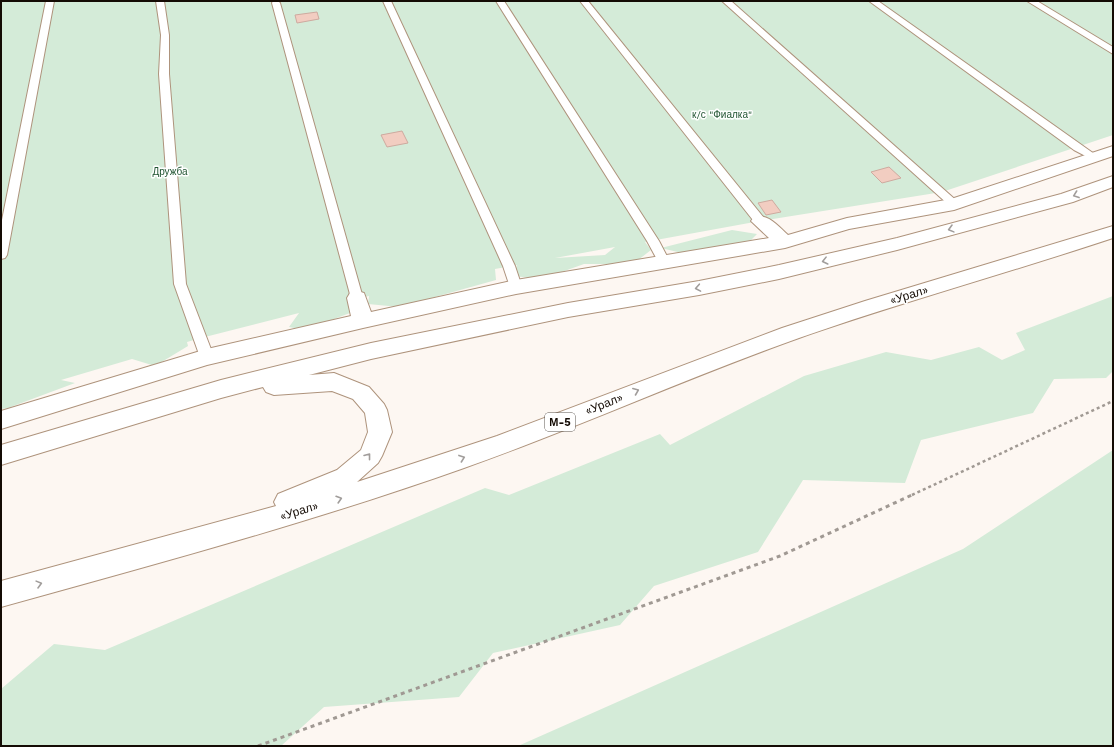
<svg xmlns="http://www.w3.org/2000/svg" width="1114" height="747" viewBox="0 0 1114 747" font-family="'Work Sans',sans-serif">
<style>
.green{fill:#d4ebd8;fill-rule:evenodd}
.building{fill:#f2cdc1;stroke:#ceaa9f}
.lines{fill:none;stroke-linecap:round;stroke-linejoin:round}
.lane-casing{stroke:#ae937c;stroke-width:2}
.street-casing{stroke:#ae937c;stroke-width:2}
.highway-casing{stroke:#ae937c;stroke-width:2}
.path-far1{stroke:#a09993;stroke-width:2.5;stroke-dasharray:3 3;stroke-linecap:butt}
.path{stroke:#a09993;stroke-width:3;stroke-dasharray:4 4;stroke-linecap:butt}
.lane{fill:#fff;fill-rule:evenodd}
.street{fill:#fff;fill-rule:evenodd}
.highway{fill:#fff;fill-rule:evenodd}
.oneway{stroke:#a19d9b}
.labels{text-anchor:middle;stroke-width:3;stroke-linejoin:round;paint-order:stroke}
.far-park-label{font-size:10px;fill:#1f5330;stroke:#fff}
.shield{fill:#fff;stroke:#5a544f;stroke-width:1}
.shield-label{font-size:11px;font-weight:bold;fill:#140b04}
.street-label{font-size:12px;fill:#140b04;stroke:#fff}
</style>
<rect width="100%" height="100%" fill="#fdf7f2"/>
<path class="green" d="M1,1h1112v134l-171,57 -182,29 -115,21 6,8 -18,14h-49l-42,15 -29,-3 4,-11 -22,4 1,11 -97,27 -31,-3 1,-8 -20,5 1,12 -45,17 -16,-3 10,-14 -98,25 -14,4 1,4 -33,20 -23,-7 -71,21 14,3 -67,25 -7,1zM615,247l-10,8 -50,3z
M732,230l25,4 -10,10 -61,10 -25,-6z
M1113,296v75l-7,7 -52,1 -21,34 -112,27 -16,43 -102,-3 -45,72 -104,34 -34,39 -127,28 -34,44 -135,10 -43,39h-280v-57l53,-45 51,6 380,-162 24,7 151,-61 10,11 134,-69 82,-24 45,8 48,-13 23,13 23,-10 -9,-17z
M1113,450v296h-595l445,-197z"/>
<path class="building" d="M317,12l2,7 -22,4 -2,-8z
M402,131l6,12 -21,4 -6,-12z
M889,167l12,11 -19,5 -11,-11z
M772,200l9,12 -15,3 -8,-12z"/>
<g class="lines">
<g class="lane-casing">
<path id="lane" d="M46,1h8l-47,254 -2,3 -4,1v-34z
M156,1h8l5,34v39l17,210 28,73 -2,4 -5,1 -5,-1 -2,-4 -26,-73 -15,-210 2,-39z
M273,1h5l2,2 83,295 -1,3 -5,1 -5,-1 -1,-3 -79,-295z
M383,1h8l124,265 7,21 -2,3 -4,1 -4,-1 -2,-3 -7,-21z
M496,1h8l155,240 11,21 -2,3 -4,1 -4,-1 -13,-24z
M580,1h8l176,217 2,3 -2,3h-8z
M722,1h9l227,201 2,2 -2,2h-8z
M869,1h9l222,157 -5,3 -21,-11z
M1027,1h10l76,46v7z"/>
</g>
<g class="street-casing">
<path id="street" d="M1113,146v10l-159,54 -105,19 -64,19 -269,46 -153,34 -156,37 -206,64v-18l206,-62 144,-33 -4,-18 3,-5 7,-2 7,2 7,19 145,-32 253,-42 -18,-17 3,-4c14,-4 24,9 34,18l59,-17 104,-19z"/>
</g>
<g class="highway-casing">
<path id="highway" d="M1113,176v11l-40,15 -176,48 -118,29 -80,16 -131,22 -197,42 -62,16 25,-2 35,14 15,17 3,6 5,22 -10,24 -4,7 -21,19 140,-46 285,-108 83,-27 248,-75v12c-105,35 -211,64 -314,100 -113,40 -222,90 -335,130 -152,54 -308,96 -463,139v-26l275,-75 -2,-4 4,-8 59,-24 24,-20 7,-18 -3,-19 -12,-14 -21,-8 -58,4 -8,-3 -3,-5 -42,11 -220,67v-20l220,-65 150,-37 197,-40 131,-22 80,-16 118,-27 164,-44z"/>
</g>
<path class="path-far1" d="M912,495l201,-94"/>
<path class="path" d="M258,746l522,-190 134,-62"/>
<use href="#lane" class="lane"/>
<use href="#street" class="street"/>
<use href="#highway" class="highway"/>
</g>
<defs><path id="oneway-chevron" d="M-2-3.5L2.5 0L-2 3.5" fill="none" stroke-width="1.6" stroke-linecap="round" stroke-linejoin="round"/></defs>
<g class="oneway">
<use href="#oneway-chevron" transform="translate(1076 195) rotate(160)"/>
<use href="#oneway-chevron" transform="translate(951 229) rotate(165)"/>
<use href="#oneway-chevron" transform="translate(825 261) rotate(166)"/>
<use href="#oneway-chevron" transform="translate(698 288) rotate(170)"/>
<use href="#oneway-chevron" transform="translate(636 391) rotate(-22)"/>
<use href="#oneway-chevron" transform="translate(368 456) rotate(-52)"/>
<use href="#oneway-chevron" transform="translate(462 458) rotate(-20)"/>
<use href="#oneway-chevron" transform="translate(339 499) rotate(-17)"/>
<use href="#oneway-chevron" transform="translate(39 584) rotate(-15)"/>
</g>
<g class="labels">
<g class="far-park-label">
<text x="722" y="118">к/с "Фиалка"</text>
<text x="170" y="175">Дружба</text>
</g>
<rect class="shield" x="545" y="413" width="30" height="18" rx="3"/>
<g class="shield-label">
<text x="560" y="426">М-5</text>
</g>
<g class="street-label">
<text transform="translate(909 295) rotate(-17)" y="4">«Урал»</text>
<text transform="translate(604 404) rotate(-22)" y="4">«Урал»</text>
<text transform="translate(299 511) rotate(-17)" y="4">«Урал»</text>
</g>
</g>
<rect width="1114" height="747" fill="none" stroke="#140b04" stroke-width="4"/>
</svg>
